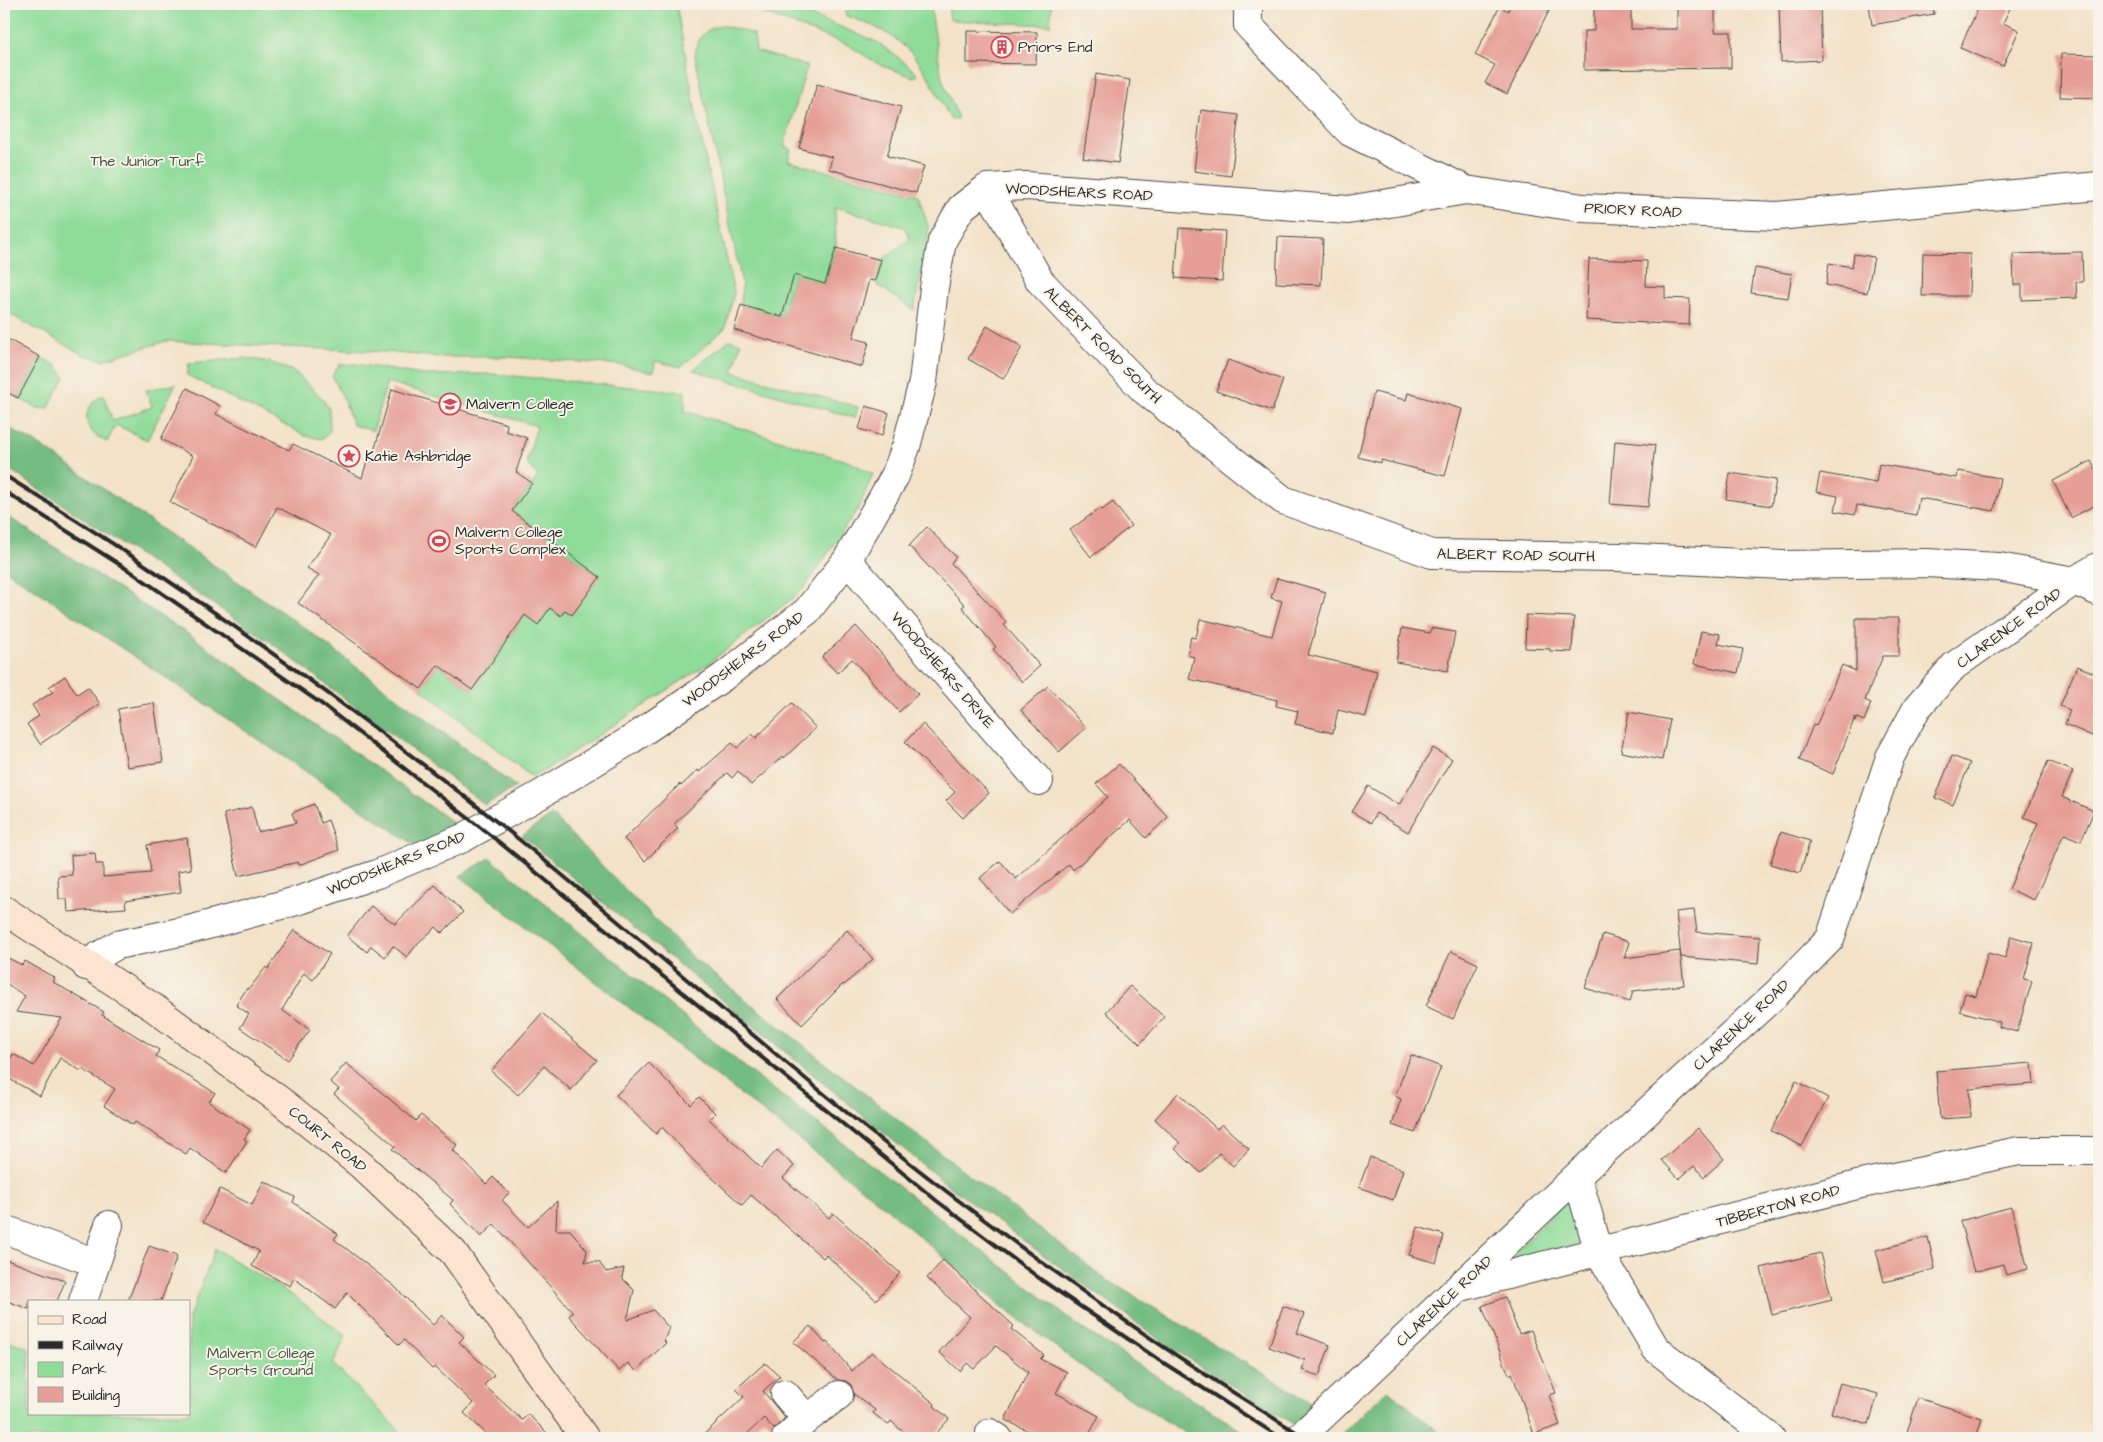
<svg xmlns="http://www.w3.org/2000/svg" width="2103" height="1442" viewBox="0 0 2103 1442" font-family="'Architects Daughter',sans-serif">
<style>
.green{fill:#8fdc99;stroke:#5d8462}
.forest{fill:#73bc81;stroke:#4f7456}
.building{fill:#e69f96}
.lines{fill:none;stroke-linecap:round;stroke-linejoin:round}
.street-casing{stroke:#494643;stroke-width:30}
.secondary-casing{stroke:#494643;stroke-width:30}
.street{stroke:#fff;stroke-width:28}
.secondary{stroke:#fde4d1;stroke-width:28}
.rail{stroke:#2b2b2b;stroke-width:4}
.labels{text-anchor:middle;stroke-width:4;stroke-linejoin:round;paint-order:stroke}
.poi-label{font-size:15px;fill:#2b2b2b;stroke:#f7f3e8;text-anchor:start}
.park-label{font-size:15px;fill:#445746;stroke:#f7f3e8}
.street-label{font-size:15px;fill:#2b2b2b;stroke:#f7f3e8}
</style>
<rect width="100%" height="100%" fill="#f7f3e8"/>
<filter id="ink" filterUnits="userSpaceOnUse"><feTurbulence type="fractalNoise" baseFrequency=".02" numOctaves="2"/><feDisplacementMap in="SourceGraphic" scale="10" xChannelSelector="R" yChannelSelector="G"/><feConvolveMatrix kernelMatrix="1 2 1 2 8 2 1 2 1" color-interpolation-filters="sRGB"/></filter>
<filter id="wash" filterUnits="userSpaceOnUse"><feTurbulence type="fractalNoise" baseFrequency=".0096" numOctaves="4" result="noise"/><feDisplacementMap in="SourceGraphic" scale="20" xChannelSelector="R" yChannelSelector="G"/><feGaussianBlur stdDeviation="1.12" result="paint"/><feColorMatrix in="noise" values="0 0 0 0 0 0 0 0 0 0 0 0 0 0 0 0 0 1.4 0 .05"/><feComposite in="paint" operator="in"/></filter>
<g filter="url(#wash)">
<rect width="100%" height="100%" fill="#f3e2c8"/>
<path class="green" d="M4,4h672l20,110 38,179 -9,35 -44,39 -26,-6 -1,10 -5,1 -26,-7 -115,-8h-68l-54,-5 -220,-11 -63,19 -19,-5 -80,-44z
M739,4h37l45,15 56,23 26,19 15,14 -5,2 -33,-12 -32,-20z
M847,4h52l13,5 2,-5h16l12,75 16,39 -7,2c-11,-19 -24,-50 -38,-65 -17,-20 -42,-31 -67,-39l-1,-5z
M948,4h104l-2,21 -100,-5z
M721,25l33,9 2,17 51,15 -23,81 7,2 -3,12 130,34 11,34 -15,81 -38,-26 7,-25 27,-20 -6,-12 -69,-20 1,41 -11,36 -31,-9 -8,27 32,25 -77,-22 1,-21 -47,-228c3,-19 7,-25 26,-31z
M729,340l12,3 -8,29 125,35 -3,11 -162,-48z
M40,357l17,9 8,11 -17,32 -11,-1 -19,-10z
M245,358l25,4 25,10 27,26 7,11 1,22 -8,8 -16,-3 -119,-61 2,-12z
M356,364l66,11 69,-1 194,18v19l165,51 23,12 -14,33 -56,83 -94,73 -176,115 -112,-89 17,-24 34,25 53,-75 13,9 12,-16 11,8 4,-6 7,4 28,-37 -88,-66 26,-35 -12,-13 11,-37 -150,-44 -14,49 -20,-6 -10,-28 -11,-21 7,-11z
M176,384l-29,56 -31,-15 -9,17c-4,-2 -10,-5 -13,-8 -14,-14 -6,-31 9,-39l10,26 39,-14 -6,-17z
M1571,1195l14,49 -77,16z
M215,1249l80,48 51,39 -13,28 74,74h-403v-99l25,9v65h160v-95z"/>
<path class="forest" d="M4,425l37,21 261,180 214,161 -31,18 -216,-164 -265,-175z
M4,514l190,124 265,189 -41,20 -414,-278z
M552,815l142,144 214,169 196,150 213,128 -22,19 -128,-80 -217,-158 -428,-351z
M490,858l256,210 337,261 170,109h-60l-91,-57 -97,-72 -125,-106 -420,-327z
M1388,1390l58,48h-109z"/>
<g id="blocks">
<path class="building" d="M1511,4h23l15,7 -42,83 -22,-11 10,-18 -20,-10 25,-49 8,5z
M1594,4h37v25h46v-25h38v28h16v36l-147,2v-39h10z
M1779,4h41l2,56 -41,2z
M1869,4h64l1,10 -62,11z
M1980,4h32l-9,19 16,7 -16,36 -43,-18z
M967,31l70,1 -1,32 -69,-1z
M2061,54l38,1v43l-39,-1z
M1096,74l34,6 -12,83 -35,-5z
M817,84l84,23 -14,49 37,10 -8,27 -87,-24 3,-12 -33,-9z
M1201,110l38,5 -8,61 -37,-5z
M1179,228l46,3 -3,50 -47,-3z
M1278,237l45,2 -2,46 -45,-2z
M836,248l45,12 -6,21 -6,-1 -16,58 16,4 -7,25 -128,-37 7,-25 41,12 12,-42 31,9z
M2082,252l1,30h-7l1,16 -55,2v-15h-8l-1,-31z
M1923,253l47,1 -1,42h-47z
M1854,254l20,3 -7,36 -41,-8 3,-22 23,4z
M1589,259l58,2 -1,25 19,1v11l25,1 -1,26 -103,-5z
M1755,268l37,6 -4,24 -37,-5z
M987,326l35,21 -19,32 -35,-20z
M4,337l36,20 -22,41 -14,-7z
M1228,360l55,20 -11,31 -56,-20z
M187,388l33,18 -4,8 73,36 4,-6 69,34 5,-17 4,1 21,-73 115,35 -1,7 21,7 -11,34 16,11 -20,28 88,66 -28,38 -7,-5 -4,6 -11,-8 -12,17 -13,-10 -53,75 -34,-25 -17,24 -123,-86 21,-28 -12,-7 24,-33 -54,-28 -21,40 -86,-45 23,-46 -32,-17z
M1374,392l32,8 2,-7 54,16 -17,67 -64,-16v3l-23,-6z
M866,406l23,7 -7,23 -23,-7z
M1615,441l40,4 -7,62 -38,-3z
M2091,461l8,16v26l-28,15 -18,-37z
M1879,464l78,14 1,-7 42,7 -6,33 -75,-13 -3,17 -59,-10 -2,10 -20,-4 3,-15 -22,-4 4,-19 56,10z
M1730,473l46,7 -5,26 -45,-7z
M1113,502l18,24 -40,31 -21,-27 30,-22 2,2z
M927,527l29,30 -5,6 56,60 -3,2 36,41 -18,16 -29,-33 3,-2 -34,-40 3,-2 -56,-59z
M1277,578l49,14 -18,63 69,16 -11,46 -28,-7 -5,23 -38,-9 3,-13 -22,-5 1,-6 -88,-21 5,-22 -7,-2 4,-18 5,1 4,-19 72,17 10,-35 -11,-3z
M1526,615l48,2 -2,35 -22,-1v-2l-25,-1z
M1856,618h43v38h-16l-18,44 6,3 -7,18 -7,-3 -2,3v-4l-22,57 -34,-14 14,-35 3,1 26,-61 14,6z
M856,626l62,68 -19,18 -47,-53 -15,14 -15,-16z
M1402,628l28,5 1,-5 24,4 -7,39 -52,-9z
M1701,631l19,3 -2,10 25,5 -5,24 -44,-9z
M2077,666l22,9v64l-34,-15 5,-14 -10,-4z
M65,676l12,18 11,-7 12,17 -60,40 -13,-20 12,-8 -7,-11 21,-13 -4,-5z
M1048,686l38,42 -27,24 -38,-42z
M154,703l9,59 -36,5 -9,-58z
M792,703l24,25 -32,30 -1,-2 -32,29 -13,-14 -6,7 -5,-5 -53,51 4,4 -33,33 -21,-22 56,-55 1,2 17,-16 1,2 33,-29 5,5 15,-14 4,4z
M1629,712l41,8 -8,40 -41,-8z
M923,724l66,69 -26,25 -17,-17 9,-9 -50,-50z
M1433,748l19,11 -44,73 -32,-19 -5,10 -19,-11 16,-26 31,19z
M1952,756l18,7 -17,42 -18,-7z
M2048,761l25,10 -11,26 32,14 -13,30 -17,-7 -30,66 -25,-11 29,-66 -14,-6z
M1119,764l49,53 -22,21 -16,-18 -57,50 -4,-6 -59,50 -30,-36 20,-17 16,18 92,-82 -12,-13z
M314,804l7,19 7,-3 11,30 -40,15 -1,-3 -60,14 -14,-62 28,-7 6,25 38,-9 -4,-10z
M1781,832l29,9 -10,32 -30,-9z
M187,838l4,31 -13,2 3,21 -56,9 1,7 -58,4 -1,-13h-8l-1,-23 14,-1 -1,-20 24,-2 1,11h7v13l48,-4 -4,-28z
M435,885l28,27 -21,21 -6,-6 -18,16 -11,14 -14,-11 -8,11 -14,-11 -4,6 -20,-16 24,-30 24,18z
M1694,910l3,22 63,5 -2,27 -77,-7 -5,-45z
M294,930l36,24 -17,26 -9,-7 -22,37 28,20 -22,30 -48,-32 9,-14 -13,-9 11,-17 2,1 17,-22 2,2z
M847,930l26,29 -29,26 -1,-1 -41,41 -25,-26z
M1603,934l26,8 -5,16 56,-7 4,34 -51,6 -3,11 -45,-14z
M2011,936l23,7 -10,36 8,2 -15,51 -18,-5 1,-5 -40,-11 5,-18 11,3 12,-43 17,5z
M1451,951l27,13 -25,55 -27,-13z
M4,956l18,9 3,-4 30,17 -2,4 51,30 -2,3 57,35 -3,6 59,37 -6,9 41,28 -6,9 3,2 -21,32 -36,-25 -4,6 -51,-32 -2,3 -29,-19 11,-17 -33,-20 -1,2 -21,-13 -20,38 -36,-20v-5l9,-17 21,12 28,-48 -46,-6 9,-16 -21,-14z
M1130,986l34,31 -24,27 -34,-32z
M542,1013l55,47 -26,30 -27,-24 -26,29 -27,-24z
M1411,1055l30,12 -26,66 -23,-8 9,-26 -6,-3z
M346,1063l70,58 5,-6 36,30 -4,5 33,34 7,-7 16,16 -7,7 26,27 29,-26 -1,29h14l17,20 -2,12h14l7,10 18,-4 -2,10 12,12 -7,30 26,-10 16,18 -5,13 2,2 -30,28 -8,-8 -9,8 -50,-55 4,-4 -79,-88 -13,13 -31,-33 3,-4 -61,-51 3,-3 -61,-52 5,-5 -9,-7z
M649,1063l42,42 8,-8 16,16 -6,6 52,49 16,-18 17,16 -11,12 46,40 4,-5 67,60 -24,27 -50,-45 -3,3 -72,-63 -9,10 -48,-44 -32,-34 -6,7 -40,-39z
M2032,1063l2,21 -65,5 2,28 -31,2 -4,-48z
M1796,1081l32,17 -26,48 -31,-15z
M1178,1093l39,36 5,-5 27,25 -16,17 -14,-13 -18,20 -26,-24 5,-6 -25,-24z
M1698,1128l26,31 -20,18 -10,-11 -15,13 -17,-19z
M1370,1157l33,13 -10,30 -34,-13z
M264,1181l31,16 -2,5 45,32 -4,5 60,47 39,39 9,-10 22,22 -5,5 35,33 -10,10 38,35 6,-6 24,24h-61l-27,-25 9,-10 -38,-36 -3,2 -28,-29 -5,5 -52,-52 -12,16 -41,-31 -4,8 -38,-20 7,-15 -56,-29 17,-33 32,16z
M2011,1207l17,62 -22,6 -3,-11 -29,8 -14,-51z
M1418,1227l26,8 -8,28 -27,-8z
M1928,1237l7,32 -51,13 -8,-32z
M149,1246l28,10 -16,45h-33z
M1820,1253l12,47 -60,15 -11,-47z
M4,1259l61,22 -8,20h-28v8l-25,-9z
M943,1260l71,66 -3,3 33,26 -4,4 27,13 -11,21 43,23 -12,22h-43l-39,-18 23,-48 -32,-26 -22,23 -7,-6 -7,8 -21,-19 31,-35 -43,-39z
M1505,1297l14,37 12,-4 25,63 -7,2 11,30 -26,9 -22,-61 -3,2 -27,-69z
M1283,1306l21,8 -7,19 33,12 -11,31 -17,-6 3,-10 -36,-13z
M810,1326l15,17 2,-1 25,29 20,-19 63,52 -1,2 15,13 -17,19h-22l-19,-17 -3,4 -15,-12 2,-3 -21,-16 -3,-9 -5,-4 -8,-1 -45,-38z
M765,1363l15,13 -17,15 22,27 -11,11 -10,-11 -21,20h-43l44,-41 -8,-8z
M1840,1383l38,11 -9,30 -38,-11z
M1918,1398l64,20 -6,20h-71z"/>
</g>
</g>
<g filter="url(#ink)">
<use href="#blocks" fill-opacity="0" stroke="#494643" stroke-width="1"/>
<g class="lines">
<g class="street-casing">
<path id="street" d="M1248,4v21l102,107 116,58 117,18 194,8 322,-30
M987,188l53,93 104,109 139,110 149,54 186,3 165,8 143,-2 73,4 75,14 25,11
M847,560l192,221
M86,966l11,-9 20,-12 72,-15 111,-30 77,-26 86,-36 75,-42 91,-55 94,-64 84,-66 40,-51 48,-84 11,-29 17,-65 11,-94 8,-47 19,-33 26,-20 39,-2 322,24 118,-20
M1577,1176l22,76 57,97 115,89
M4,1229l92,34
M1461,1287l400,-103 158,-33h80
M83,1301l26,-76
M785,1394l22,25
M990,1433l8,5
M786,1438l21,-19 32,-24
M1299,1438l278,-262 200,-183 53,-54 60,-182 27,-49 37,-42 120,-85 25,-15"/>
</g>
<g class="secondary-casing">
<path id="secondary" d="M4,910l150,98 128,94 79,63 92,87 132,186"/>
</g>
<use href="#street" class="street"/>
<use href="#secondary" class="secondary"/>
<path class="rail" d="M4,475c48,30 97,60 144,92 126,85 249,175 368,270 145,118 285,243 434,357 114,87 233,169 356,244
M4,491l129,82 190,132 176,137 438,359 106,80 113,77 125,80"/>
</g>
</g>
<defs>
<g id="building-ring" transform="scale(1.125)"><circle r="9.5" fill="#f7f3e8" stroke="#d1495b" stroke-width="1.5"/><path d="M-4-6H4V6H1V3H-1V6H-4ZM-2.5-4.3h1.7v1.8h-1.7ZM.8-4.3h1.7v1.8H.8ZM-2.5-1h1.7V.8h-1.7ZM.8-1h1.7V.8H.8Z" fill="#d1495b"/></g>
<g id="school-ring" transform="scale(1.125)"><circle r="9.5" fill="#f7f3e8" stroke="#d1495b" stroke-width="1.5"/><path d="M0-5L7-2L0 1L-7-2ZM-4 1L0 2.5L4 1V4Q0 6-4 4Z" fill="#d1495b"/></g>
<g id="sight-ring" transform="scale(1.125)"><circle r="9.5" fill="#f7f3e8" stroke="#d1495b" stroke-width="1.5"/><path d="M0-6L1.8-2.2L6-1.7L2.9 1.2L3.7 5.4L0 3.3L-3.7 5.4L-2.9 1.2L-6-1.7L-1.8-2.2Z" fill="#d1495b"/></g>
<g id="stadium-ring" transform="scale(1.125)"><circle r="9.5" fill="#f7f3e8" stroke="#d1495b" stroke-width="1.5"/><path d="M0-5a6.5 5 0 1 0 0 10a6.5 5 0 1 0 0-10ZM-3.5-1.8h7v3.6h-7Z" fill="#d1495b"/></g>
</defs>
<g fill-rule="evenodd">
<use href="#building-ring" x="1002" y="47"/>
<use href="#school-ring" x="450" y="404"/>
<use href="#sight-ring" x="349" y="456"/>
<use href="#stadium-ring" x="439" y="541"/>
</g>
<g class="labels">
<g class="poi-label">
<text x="1018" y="52">Priors End</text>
<text x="466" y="409">Malvern College</text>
<text x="365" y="461">Katie Ashbridge</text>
<text x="455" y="537">Malvern College<tspan x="455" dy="17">Sports Complex</tspan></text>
</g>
<g class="park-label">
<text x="147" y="166">The Junior Turf</text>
<text x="261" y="1358">Malvern College<tspan x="261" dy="17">Sports Ground</tspan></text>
</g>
<g class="street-label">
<text transform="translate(1079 192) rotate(3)" y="5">WOODSHEARS ROAD</text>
<text transform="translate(1633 210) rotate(3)" y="5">PRIORY ROAD</text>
<text transform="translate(1103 345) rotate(45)" y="5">ALBERT ROAD SOUTH</text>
<text transform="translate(1516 555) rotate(1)" y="5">ALBERT ROAD SOUTH</text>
<text transform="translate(2009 628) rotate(-36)" y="5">CLARENCE ROAD</text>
<text transform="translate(743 659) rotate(-37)" y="5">WOODSHEARS ROAD</text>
<text transform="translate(943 670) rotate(49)" y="5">WOODSHEARS DRIVE</text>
<text transform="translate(396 863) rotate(-22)" y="5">WOODSHEARS ROAD</text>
<text transform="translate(1741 1025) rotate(-43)" y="5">CLARENCE ROAD</text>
<text transform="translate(328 1139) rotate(39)" y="5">COURT ROAD</text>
<text transform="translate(1778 1206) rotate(-15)" y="5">TIBBERTON ROAD</text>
<text transform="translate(1444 1301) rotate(-43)" y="5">CLARENCE ROAD</text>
</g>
</g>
<rect width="2103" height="1442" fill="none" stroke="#f7f3e8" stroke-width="20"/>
<rect x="28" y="1300" width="162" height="115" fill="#f7f3e8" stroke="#a5a39c"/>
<rect x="38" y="1316" width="25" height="8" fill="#fde4d1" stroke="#a5a39c"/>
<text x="72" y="1324" font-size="15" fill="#2b2b2b">Road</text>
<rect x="38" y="1341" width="25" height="8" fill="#2b2b2b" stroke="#a5a39c"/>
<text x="72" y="1350" font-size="15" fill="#2b2b2b">Railway</text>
<rect x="38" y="1362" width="25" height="15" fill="#8fdc99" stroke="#a5a39c"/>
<text x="72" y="1374" font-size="15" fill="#2b2b2b">Park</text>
<rect x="38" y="1387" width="25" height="15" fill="#e69f96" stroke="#a5a39c"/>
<text x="72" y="1400" font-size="15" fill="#2b2b2b">Building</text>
</svg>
